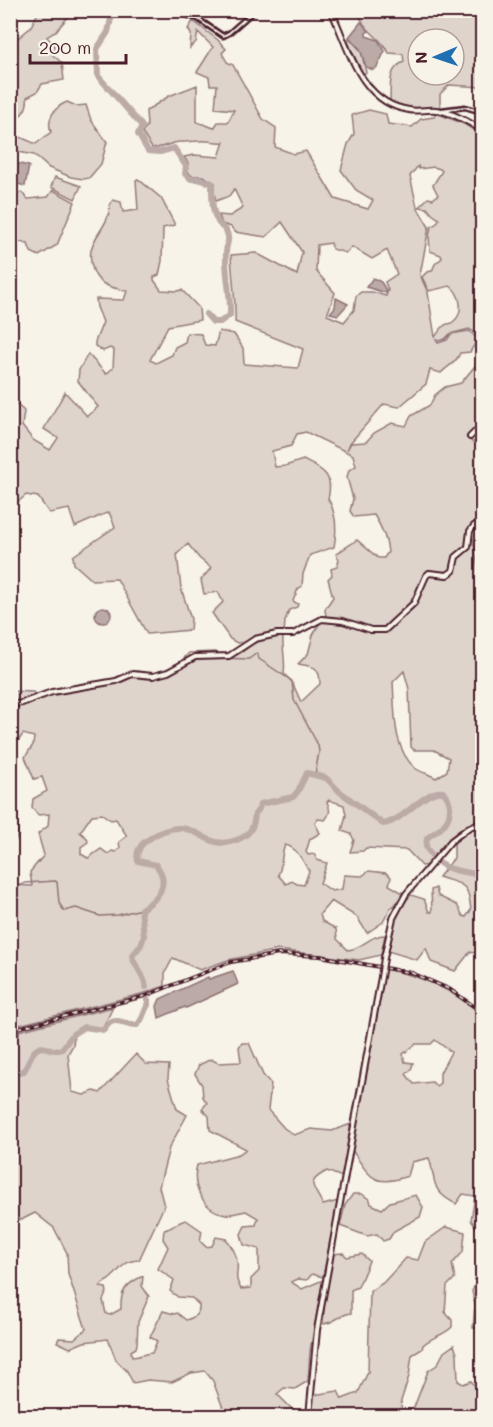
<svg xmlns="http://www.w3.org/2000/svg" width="493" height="1427" viewBox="0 0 493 1427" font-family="Mali,sans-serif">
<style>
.green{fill:#ded4cc;stroke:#947a7c;stroke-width:1.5;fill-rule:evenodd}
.water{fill:#bcaaa7;stroke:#8e7275;stroke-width:1.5}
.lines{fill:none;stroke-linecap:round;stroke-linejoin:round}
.stream{stroke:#8e7275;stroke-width:1.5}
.river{stroke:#bcaaa7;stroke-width:6}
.street-casing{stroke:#4a1f2b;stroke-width:7}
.secondary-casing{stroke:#4a1f2b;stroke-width:8}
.street{stroke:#f7f3e8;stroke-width:2}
.secondary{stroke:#f7f3e8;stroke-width:4}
.rail-casing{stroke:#4a1f2b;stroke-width:4}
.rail{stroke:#f7f3e8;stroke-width:1.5;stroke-dasharray:4.5;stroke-linecap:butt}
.secondary-bridge-casing{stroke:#4a1f2b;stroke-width:8;stroke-linecap:butt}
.secondary-bridge{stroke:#f7f3e8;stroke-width:4}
</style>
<rect width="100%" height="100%" fill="#f7f3e8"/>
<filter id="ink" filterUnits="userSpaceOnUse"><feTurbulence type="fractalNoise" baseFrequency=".0167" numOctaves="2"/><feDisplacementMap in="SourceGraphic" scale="12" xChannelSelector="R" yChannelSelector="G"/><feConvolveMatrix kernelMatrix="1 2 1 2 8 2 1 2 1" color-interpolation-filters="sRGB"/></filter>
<g filter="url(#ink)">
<path class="green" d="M39,11h51l-4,6 -17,-1 -13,15 -9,6 9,10 -4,7 10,9 2,17 -22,4 -5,8 -10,5c2,13 -7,19 -16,27v-80l19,-16z
M356,11h126v76l-33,-2 -9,9v13l-20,4 -30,-9c1,-16 -3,-33 14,-40l-1,-8 -14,-1c-6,-12 -14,-16 -23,-26 -4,-4 -5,-11 -10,-16zM418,39h36v36h-36z
M193,21l25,19 8,9 -4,4 5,9 6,3 30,54 13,9 -1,19 19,7 12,-3 29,48 33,10 5,-9 -17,-10 -15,-20 7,-26 6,-10 -2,-19 17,-5 17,4 2,10 24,3 9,-8 13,-2 2,-4 28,11 18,12v201l-13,-8 -19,5 -5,5 -7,2 -2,-2 2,4 9,-3 4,-6 18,-3 9,8 -8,13 -10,1c-4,11 -12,12 -19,20l-11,-3 -4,14 -27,23 -15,-3 -34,39 -3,7 4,-7 15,-1 8,-9 18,-10 14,3 5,-10 19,-11 5,-10 10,-8 16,-4 14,-17 7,-2v59l-13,13 3,6 5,-1 5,4v89l-6,-7 -4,5 6,34 4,6v245l-28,18 -26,30 -6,1 -15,-16 -41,-2 -3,3 -13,1 4,-12 -3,-6 -9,-3 4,-16 -2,-10 -15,-5 -2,2c4,8 3,12 -2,18l-7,-1 -3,4 5,10 -10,6 -4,13 2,3 6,-1 3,6 10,3 -7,20 12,8 10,-2 2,-14 18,1 7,-5 17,2 5,4 -2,8 14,8 -9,13 -3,1 -8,15 -16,11 -10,-16 -26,-16 -11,13 2,7 14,8 1,10 11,11c14,-1 22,-15 37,-15l-4,20 -22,5 -81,-10 -50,10 -28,10 -27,-12 -8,15v13l-20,7 -134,34v-142l21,1 -2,-14 14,-17 -6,-21 10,-8 1,-12 -11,1 -6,-7 1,-9 14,-8 -5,-14 -8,2 -9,-22 8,-12 1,-8 -11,-3 -4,6 -8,4v-53l22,1 5,6c25,-8 51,-10 77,-15 7,-2 14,-8 22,-8 10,0 17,4 27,1 13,-5 23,-16 37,-18 9,-1 19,3 28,0 23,-7 22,-23 54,-21 -1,13 3,23 1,37l8,8 9,20 19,-18c0,-17 -6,-18 -22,-20l10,-10 5,-19 8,-14c5,1 11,0 15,1 23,3 35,17 57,5l-19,2 -31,-10 -17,-2 -1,-8 8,-12 -5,-18 4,-4 -1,-6 6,-2 2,-7 -3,-6 21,-14 21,18h6l4,-6c-1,-13 -7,-26 -14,-37l-20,2 -4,-6 3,-12 -6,-22 2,-7 7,-4 -3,-11 -47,-23 -9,2 -6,12 -19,5 3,16 10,-1 18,-6c20,10 31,14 25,39 9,15 9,32 6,48l-24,8 -7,19 -1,12 -4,3 -5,12 5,3 -1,3 -8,3 -4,11 -1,12 -30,5 -8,4 -9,1 -7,-4 -18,-26 11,-11 -5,-10 -14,2 -3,-14 10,-12 -12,-10 -11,-14 -11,10 4,34 10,31 -1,11 -43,4 -30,-55 -25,1 -18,-16 -1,-8 42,-29 -6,-15 -34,15 -6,-18 -20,4 -11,-16 -12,-2 -15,13v-109l13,12 -2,15 11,14 17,10 8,-12 -14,-9 21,-37 22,24 11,-9 -20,-26 1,-11 9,-16 18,20 7,-6 1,-18 -4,-2 -7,3 -8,-5v-4l8,-20 -6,-15 -1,-8 28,1 3,-9c-7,-2 -16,-3 -23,-7 -5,-3 -9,-8 -11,-14 -11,-31 17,-39 17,-66l3,-4 8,2 2,10 15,-2 -2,-30 2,-1 23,19 14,27 -12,3 -1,33 -3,14 -5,2v3l7,10 16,1 5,-1 17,18 1,12 -32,6 -18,34 6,3 16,-8 3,-8 10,-5 2,-9 14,1 4,11 10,1 4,-15 15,3 9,14 1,16 54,4 5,-19 -68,-27c1,-22 -3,-44 -4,-67l25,-2 41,22 5,-23 -20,-30 -16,15 -31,-5 -4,-5 -9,-3 -3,-9 11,1 13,-8 -9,-19 -5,7 -13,5 -2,-9 1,-9 -12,-7h-11l-4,-4v-9l-4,-6 10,-2 25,2 5,-15c-8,1 -16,-2 -24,-1 -7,0 -13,1 -20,1 -9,0 -18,7 -28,6l-10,-15 5,-7 -1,-15 23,-15 28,-11v37l17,6 4,-6h10l6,-12 -19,-2 2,-23h-7l-1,-8 -12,-5 16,-25 -15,-15 -2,10 -6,6 1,-14 -3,-5zM418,166l1,3 15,-2 6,2 2,2 -9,14 5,10 -5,4 -5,-1 -9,9 8,1 5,6 7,5 -2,4 -6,4 -2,9 1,15 11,4 1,3 -7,6 -3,7 -5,1 -5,5 7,14 21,-5c10,7 15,26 4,35 -5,5 -3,1 -9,4 -4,3 -7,8 -10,12l-7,-44 -8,-18 9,-48 -12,-20 -7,-31zM331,243l1,6 14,4 6,-6 20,12 15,-9 10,24 -12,8 3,8 -2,6 -14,-4h-11l-5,4 -2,14 -10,12 -17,-7 8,-22 -19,-22 1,-26zM404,671l5,18 2,58 3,3h20l15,8 -2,13 -11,7c-7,-4 -16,-6 -21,-10 -23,-20 -20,-58 -22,-86zM102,814l9,6 5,-1 11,17 -8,6 1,6 -4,4 -4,-1 -4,3 -7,-5 -13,9 -7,-4v-7l7,-5 -1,-4 -7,-6 12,-17zM285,845c12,2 18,17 24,26l-5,14 -7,-1 -5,-3 -6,3 -8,-9c5,-9 2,-18 7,-30z
M349,38l12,13 5,21 -4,4 -15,-36z
M67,102l9,4 10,-1 5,15 16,22 -6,22 -12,14 -6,1 -12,-2 -22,-9 -15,-13 -15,-3 -3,-5h-5v-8l9,-2 16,7 15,-12c-5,-14 4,-25 16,-30z
M55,177l26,9 -6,13 -24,-12z
M53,190l22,12 -18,43 -18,11 -8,-4 -3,-8 -8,-2 -9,7v-42h1l3,-11 6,-4 7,7 20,-2z
M11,801l3,2 -2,13 5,4 1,15 -6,11 3,29 -4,4z
M482,827v127l-12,-2 -15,19 -24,-9 -5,-14 -9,12 -29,-9c5,-23 6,-39 23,-56l13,4 5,13h3l-1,-22 5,-2 2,8 19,9 6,11 3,1 5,-7c-3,-28 -6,-24 -32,-33l15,-19v-17l16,-10z
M385,969c38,7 69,21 97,46v215l-5,-1 -6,-9 4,-24 -12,-2 -7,10c-27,-14 -19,-22 -27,-46l-17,4 -4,14c-35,12 -38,1 -56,-26zM435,1040l16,12 -11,21v10l-4,3 -4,-4 -18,2 -8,-10 5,-4 2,-7 -8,-1 -2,-8 13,-10h15z
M113,1007l-10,21 -21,-1 -7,4 -2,14 -5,9 4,38 12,3 10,-4 6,2 36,-39 10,10 23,1 -1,14 9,30 10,6 -18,33 -10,39 5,19 -25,54c-17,1 -17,9 -28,18 -5,5 -8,3 -11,9l6,1 1,4 -4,8 3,14 4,1 11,-6c-1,-18 5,-25 22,-33l-1,10 7,10 -11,26 -1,22 -1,4 -5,3 1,6c8,0 12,-4 20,-4l5,-12 -7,-4 13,-26 11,3 3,-1 9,7c8,-2 14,-6 13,-15l-7,-7 -14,-1 -8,-6 4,-11 -16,-11 10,-22 -5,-8 1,-9c9,-2 13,-8 22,-10l16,11 -2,10 6,6 6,-1 4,-9 10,2c5,6 10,14 11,22 2,13 -4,15 4,28l10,-1v-9l8,-8v-22l-15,-4 -3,-11 4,-8 11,-1 2,-7 -12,-7c-6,1 -14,4 -20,3 -23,-3 -35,-28 -29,-49l42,-11 7,-5 -36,-19 -1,-14 -7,-7 5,-6 -4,-6 -1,-12 -7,-11 4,-9 12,-6 7,4 23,-1 -2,-15 3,-4h7l14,32 8,9 -3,26 16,18 10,7 17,-6 21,2 19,-7 -9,53 -15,-6c-23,12 -13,15 -4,34l15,-4 -15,76 -11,-3 -5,6 -9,-1 -7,3 11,7 21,-9 -13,71 -2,30 -13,8 -11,-1 -7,6 15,15 14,7h-64l-5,-5 -11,5 -13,-35 -8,-10 -14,2 -19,9 -24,-2 -15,3 -6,-12 -11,-11 -8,-21 -24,3 -14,6 -13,-6 2,-4 15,1 12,-10 -18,-55 -1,-21 -13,-25 -19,-15 -12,6 -12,2v-178l8,-7v-5z
M353,1194h9l8,6 1,4 11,5 8,-7 26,-7 7,12 -3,10 -26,14 -5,8 -6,2 -6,-7 -10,2 -27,-10 5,-21z
M446,1227l19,5 -2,20 -11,12 3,14 -8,8 -2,26 7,8v7c-9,9 -19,9 -29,18l-1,4 -10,6 -3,21 -8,25 1,15h-90l1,-21 25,-4 4,8 16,-6 10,-21 2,-81 13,-8 23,-25 12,2 7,-18z
M343,1253l4,4 15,-3 7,7 -11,26 -7,3v23c-13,2 -16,10 -28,11l2,-27 7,-43z
M482,1271v51l-4,6h-5l2,-23 -3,-14z
M454,1345l3,9 1,27 5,3 8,-3 5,6 6,1v28h-69v-6l15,-39 9,-6 7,-13z"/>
<path class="water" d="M361,22l8,9 -3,2v3l12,4 7,11 -8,16 -4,3 -7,-3 -6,-18 -11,-12z
M11,162l18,4 -4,20 -7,-2 -7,5z
M373,278l8,4 5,8v3l-20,-6z
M336,298l12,6 -10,11 -8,-2 5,-6z
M95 615a8 8 0 1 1 16 0a8 8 0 1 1-16 0Z
M233,971l5,13 -52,24 -1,-1 -26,11 -2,-12 3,-7 48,-22 1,2z"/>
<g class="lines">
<path class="stream" d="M220,658l29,1 8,-6 2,6 33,22 2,19 24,45 1,7 -4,22
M137,671l8,2
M158,673l20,-9 11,-11 27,-1 2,2
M10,890l15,-7 30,-2 2,1 2,21 5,8 12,-3 24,8 18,-1 23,-6"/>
<path class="river" d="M113,10l-5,22 -11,17 1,27 44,50 -4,8 10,17 12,1 14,-4 12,18 -1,8 6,5h7l14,4c0,17 -1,38 14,47 5,12 0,12 0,23 -1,21 5,41 4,62l-10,7h-7l-7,-8
M146,987c-2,-13 -11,-20 -14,-31l9,-11 3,-9 -3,-27c17,-9 30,-26 15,-44l-18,-4c-2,-8 1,-15 8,-20 9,-7 23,-14 35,-13 22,2 29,23 58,11 12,-5 15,-13 16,-25l4,-5 1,-5 33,-7 5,-6 9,-18 19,5 13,13 44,33c22,-3 41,-35 60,-32 10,9 9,25 -1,35 -4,4 -10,7 -15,11l-1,9c15,26 33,23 56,28
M10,1074l14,-3c6,-9 8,-28 23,-23 6,2 8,3 15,1l11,-15 11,-7 20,3c2,-3 4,-6 7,-8 7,-4 18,4 26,3 7,-6 6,-13 11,-20v-5"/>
<g class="street-casing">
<path id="street" d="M170,10l28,9 25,17 6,-3 26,-23
M441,110l24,-3 17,5"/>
</g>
<g class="secondary-casing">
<path id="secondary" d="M331,10c18,38 29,93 78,100 9,2 18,-1 27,0 16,2 33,12 46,20
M470,437l12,-12
M10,705l12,-2 30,-11 64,-11 16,-7 21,2 15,-4 27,-15 34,-1 26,-17 22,-5h16l29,-15 21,2 28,9h14l29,-27 12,-27 3,-3 18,2 6,-4 3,-14 12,-10 2,-16 4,-5 8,-5
M384,958l9,-40 13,-24 45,-53 17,-13 14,-6
M10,1407l11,9
M309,1416l8,-86 64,-353"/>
</g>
<use href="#street" class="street"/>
<use href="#secondary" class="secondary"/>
<g class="rail-casing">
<path id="rail" d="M10,1030l135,-34 86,-34 48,-8 41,2 92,17 37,16 33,23"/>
</g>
<use href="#rail" class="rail"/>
<g class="secondary-bridge-casing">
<path id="secondary-bridge" d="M381,977l3,-19"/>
</g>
<use href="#secondary-bridge" class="secondary-bridge"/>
</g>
</g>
<rect width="493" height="1427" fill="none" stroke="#f7f3e8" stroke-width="36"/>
<rect x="18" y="18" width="457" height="1391" fill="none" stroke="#4a1f2b" stroke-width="2" filter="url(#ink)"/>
<g transform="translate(436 57) rotate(268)"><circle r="28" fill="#f7f3e8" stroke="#b29e9c" stroke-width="1.5"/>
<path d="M0-4.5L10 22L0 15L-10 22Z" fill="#1f6fb2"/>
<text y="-9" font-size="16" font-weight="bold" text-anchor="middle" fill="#4a1f2b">N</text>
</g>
<path d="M30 54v9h96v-9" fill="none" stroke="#4a1f2b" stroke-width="3"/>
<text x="39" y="54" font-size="18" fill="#4a1f2b" stroke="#f7f3e8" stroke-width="4.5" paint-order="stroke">200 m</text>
</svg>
